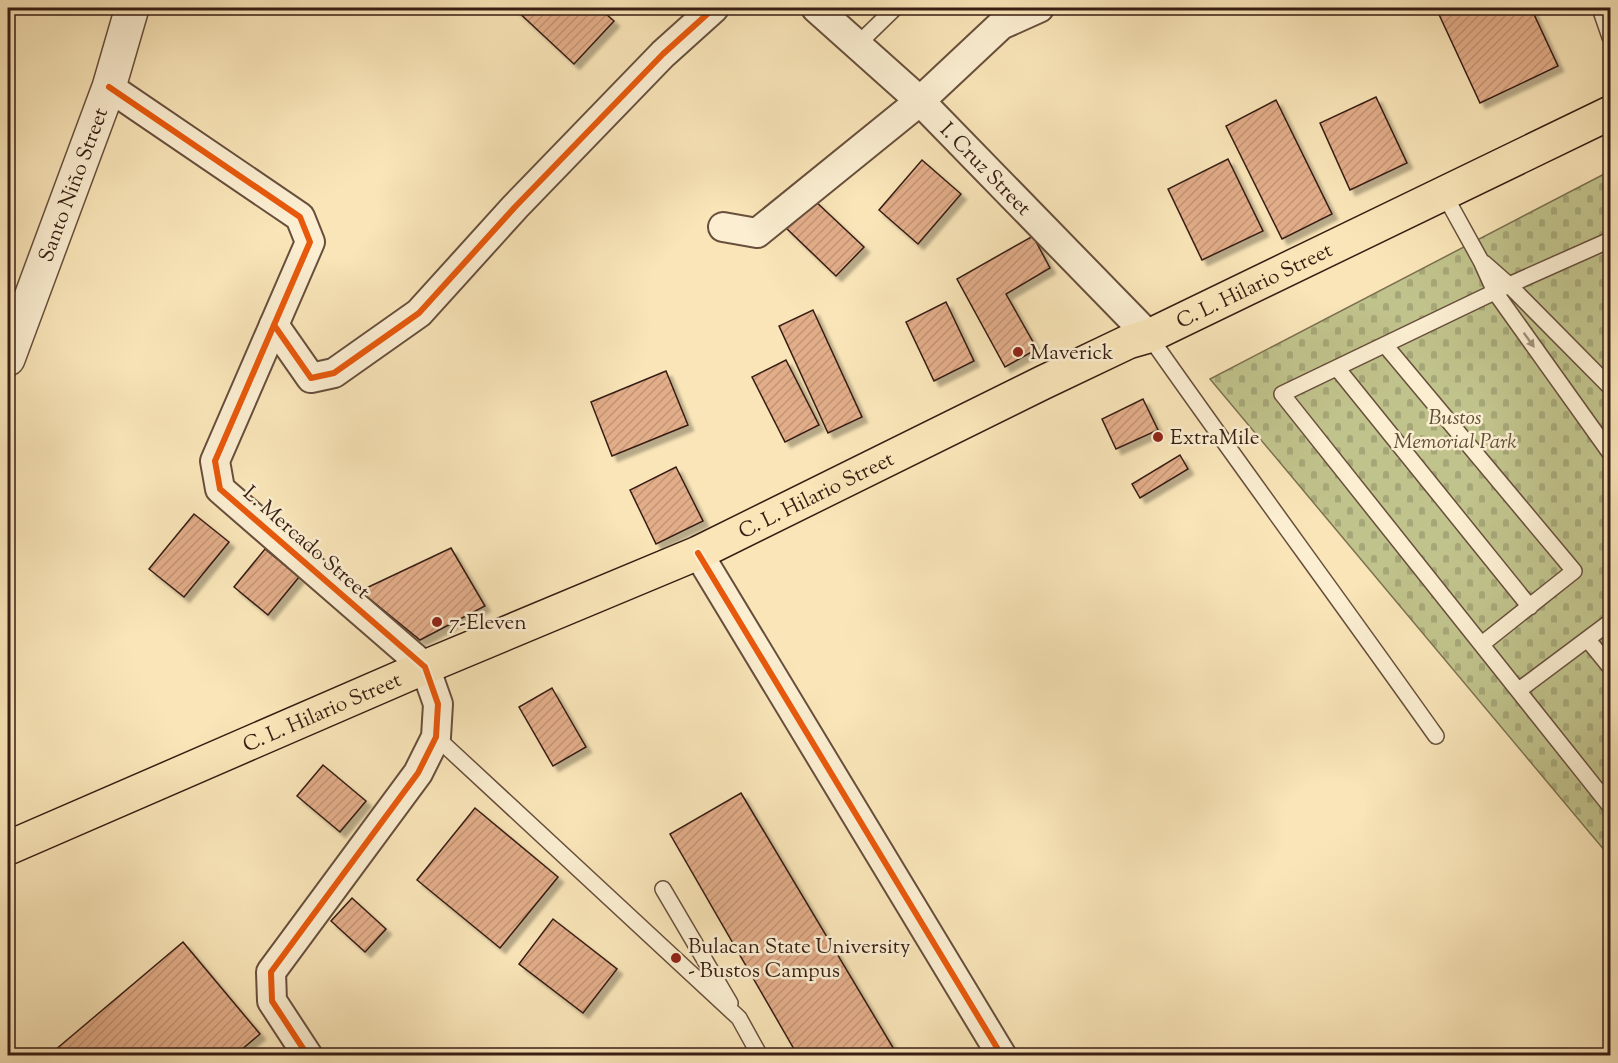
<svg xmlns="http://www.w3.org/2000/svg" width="1618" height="1063" viewBox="0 0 1618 1063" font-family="'Sorts Mill Goudy',serif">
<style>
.cemetery{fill:url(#cemetery-stones);stroke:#7c7050;stroke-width:1.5}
.building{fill:url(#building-hatch);stroke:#371d13;stroke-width:1.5;filter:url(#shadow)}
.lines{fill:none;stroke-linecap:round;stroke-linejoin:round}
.service-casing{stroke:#684f3c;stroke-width:18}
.minor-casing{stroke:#684f3c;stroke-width:32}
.tertiary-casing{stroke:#684f3c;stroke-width:36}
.primary-casing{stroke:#371d13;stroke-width:36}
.service{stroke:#fbeed1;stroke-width:15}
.minor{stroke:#fbeed1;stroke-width:28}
.tertiary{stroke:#fbeed1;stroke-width:33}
.primary{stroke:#f9e5b8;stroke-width:33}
.cycleway-casing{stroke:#fbeed1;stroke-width:10}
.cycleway{stroke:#e8590c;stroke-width:6}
.oneway{fill:#a3907c}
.poi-dot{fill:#8f2418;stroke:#fbeed1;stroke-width:2}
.labels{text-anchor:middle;stroke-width:5;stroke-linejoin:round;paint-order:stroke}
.street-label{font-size:21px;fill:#371d13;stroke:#fbeed1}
.poi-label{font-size:21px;fill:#371d13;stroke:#fbeed1;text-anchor:start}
.park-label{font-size:21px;font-style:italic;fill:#604f37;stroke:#fbeed1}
</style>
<defs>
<pattern id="cemetery-stones" width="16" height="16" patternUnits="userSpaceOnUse" patternTransform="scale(1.5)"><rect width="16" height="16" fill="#c1c38c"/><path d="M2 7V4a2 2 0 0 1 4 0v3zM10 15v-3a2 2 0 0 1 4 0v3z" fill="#a6a778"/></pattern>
<pattern id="building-hatch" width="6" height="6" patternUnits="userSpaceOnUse" patternTransform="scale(1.5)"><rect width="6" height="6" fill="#e2ad89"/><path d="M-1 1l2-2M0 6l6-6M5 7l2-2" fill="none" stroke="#c29475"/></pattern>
<filter id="shadow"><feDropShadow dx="5.5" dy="5.5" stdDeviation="1.5" flood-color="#0004"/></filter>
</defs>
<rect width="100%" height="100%" fill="#f9e5b8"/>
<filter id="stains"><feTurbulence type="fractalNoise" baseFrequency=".00333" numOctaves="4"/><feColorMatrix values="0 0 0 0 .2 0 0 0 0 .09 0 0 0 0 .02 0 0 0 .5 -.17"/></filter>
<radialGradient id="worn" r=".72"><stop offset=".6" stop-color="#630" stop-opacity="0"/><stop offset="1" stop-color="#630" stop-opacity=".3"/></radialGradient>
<path class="cemetery" d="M1610,171v686l-400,-478z"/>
<path class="building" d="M514,8h85l15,13 -40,43z
M1436,8h95l27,58 -78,37z
M1376,97l31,66 -57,27 -30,-67z
M1276,100l56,114 -50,25 -56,-113z
M1228,159l35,72 -61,29 -34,-71z
M922,160l39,34 -43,50 -39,-34z
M813,199l51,48 -28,29 -51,-49z
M1033,236l17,32 -44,26 31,55 -32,18 -48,-88z
M946,302l28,59 -40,20 -28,-59z
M813,310l49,107 -34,16 -49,-107z
M786,360l33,65 -34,17 -33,-65z
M666,371l22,54 -76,31 -21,-54z
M1143,399l15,31 -42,19 -14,-30z
M1180,455l8,14 -48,29 -8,-14z
M676,467l27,54 -47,23 -26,-54z
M194,514l35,28 -45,55 -35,-28z
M451,548l34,58 -65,34 -60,-49z
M265,549l34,28 -31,38 -34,-28z
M552,688l34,59 -33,19 -34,-59z
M323,765l43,36 -26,31 -43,-36z
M741,793l157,263h-100l-128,-222z
M475,808l83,69 -58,71 -83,-68z
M352,898l34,31 -21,23 -34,-31z
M553,919l64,50 -34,44 -64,-49z
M183,942l77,92 -26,22h-186z"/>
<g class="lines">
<g class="service-casing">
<path id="service" d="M1602,8v6l8,23
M857,45l38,-37
M1444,194l37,67 14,31 115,161
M1610,240l-101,45 -227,109 328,412
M1484,263l25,22 101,102
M1149,336c94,134 192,266 287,400
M1385,345l189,226 -92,73
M1337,368l193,239
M1588,640l22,27
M1519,690l91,-68
M436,737l303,281 21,38
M663,889l67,114"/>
</g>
<g class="minor-casing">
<g id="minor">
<path id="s1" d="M816,8l104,93 229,235"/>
<path d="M109,87l191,130 10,25 -95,219 5,28 205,178 13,37 -2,33 -18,36 -147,199 1,29 36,55"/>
<path d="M723,227l34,6 163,-132 81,-76 38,-17"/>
<path d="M274,325l37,53 23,-5 85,-60 96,-106 148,-153 51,-46"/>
<path d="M698,553l304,503"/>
</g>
</g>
<g class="tertiary-casing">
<g id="tertiary">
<path id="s2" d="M8,359l101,-272 23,-79"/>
</g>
</g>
<g class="primary-casing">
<g id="primary">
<path id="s3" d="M8,848l417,-181 273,-114 344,-170 86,-41 21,-6 461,-223"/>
</g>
</g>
<use href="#service" class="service"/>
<use href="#minor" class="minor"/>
<use href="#tertiary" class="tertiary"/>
<use href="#primary" class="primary"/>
<g class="cycleway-casing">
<path id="cycleway" d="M109,87l191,130 10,25 -95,219 5,28 205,178 13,37 -2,33 -18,36 -147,199 1,29 36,55
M274,325l37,53 23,-5 85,-60 96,-106 148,-153 51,-46
M698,553l304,503"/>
</g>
<use href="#cycleway" class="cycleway"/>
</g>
<defs><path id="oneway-solid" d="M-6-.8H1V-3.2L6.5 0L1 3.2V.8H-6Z" transform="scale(1.5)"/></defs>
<use class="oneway" href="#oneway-solid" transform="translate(1529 340) rotate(54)"/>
<g class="poi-dot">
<circle cx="1018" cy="352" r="6"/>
<circle cx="1158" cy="437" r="6"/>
<circle cx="437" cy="622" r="6"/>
<circle cx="676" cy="958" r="6"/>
</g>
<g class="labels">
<g class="street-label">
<text dy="7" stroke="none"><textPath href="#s1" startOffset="234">I. Cruz Street</textPath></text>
<text dy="7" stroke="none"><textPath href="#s2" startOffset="186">Santo Niño Street</textPath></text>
<text dy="7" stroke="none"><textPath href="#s3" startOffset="1368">C. L. Hilario Street</textPath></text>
<text dy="7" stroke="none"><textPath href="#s3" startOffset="882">C. L. Hilario Street</textPath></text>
<text transform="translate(307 542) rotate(41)" y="7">L. Mercado Street</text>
<text dy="7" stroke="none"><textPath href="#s3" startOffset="342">C. L. Hilario Street</textPath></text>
</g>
<g class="poi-label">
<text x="1030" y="359">Maverick</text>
<text x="1170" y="444">ExtraMile</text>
<text x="449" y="629">7-Eleven</text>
<text x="688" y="953">Bulacan State University<tspan x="688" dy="24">- Bustos Campus</tspan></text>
</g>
<g class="park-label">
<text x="1455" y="424">Bustos<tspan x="1455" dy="24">Memorial Park</tspan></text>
</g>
</g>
<rect width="1618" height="1063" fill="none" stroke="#f9e5b8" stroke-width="30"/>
<rect x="9" y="9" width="1600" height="1045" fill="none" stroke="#371d13" stroke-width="3"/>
<rect x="15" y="15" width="1588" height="1033" fill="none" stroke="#371d13" stroke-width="1.5"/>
<rect width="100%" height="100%" filter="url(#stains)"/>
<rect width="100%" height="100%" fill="url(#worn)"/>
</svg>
